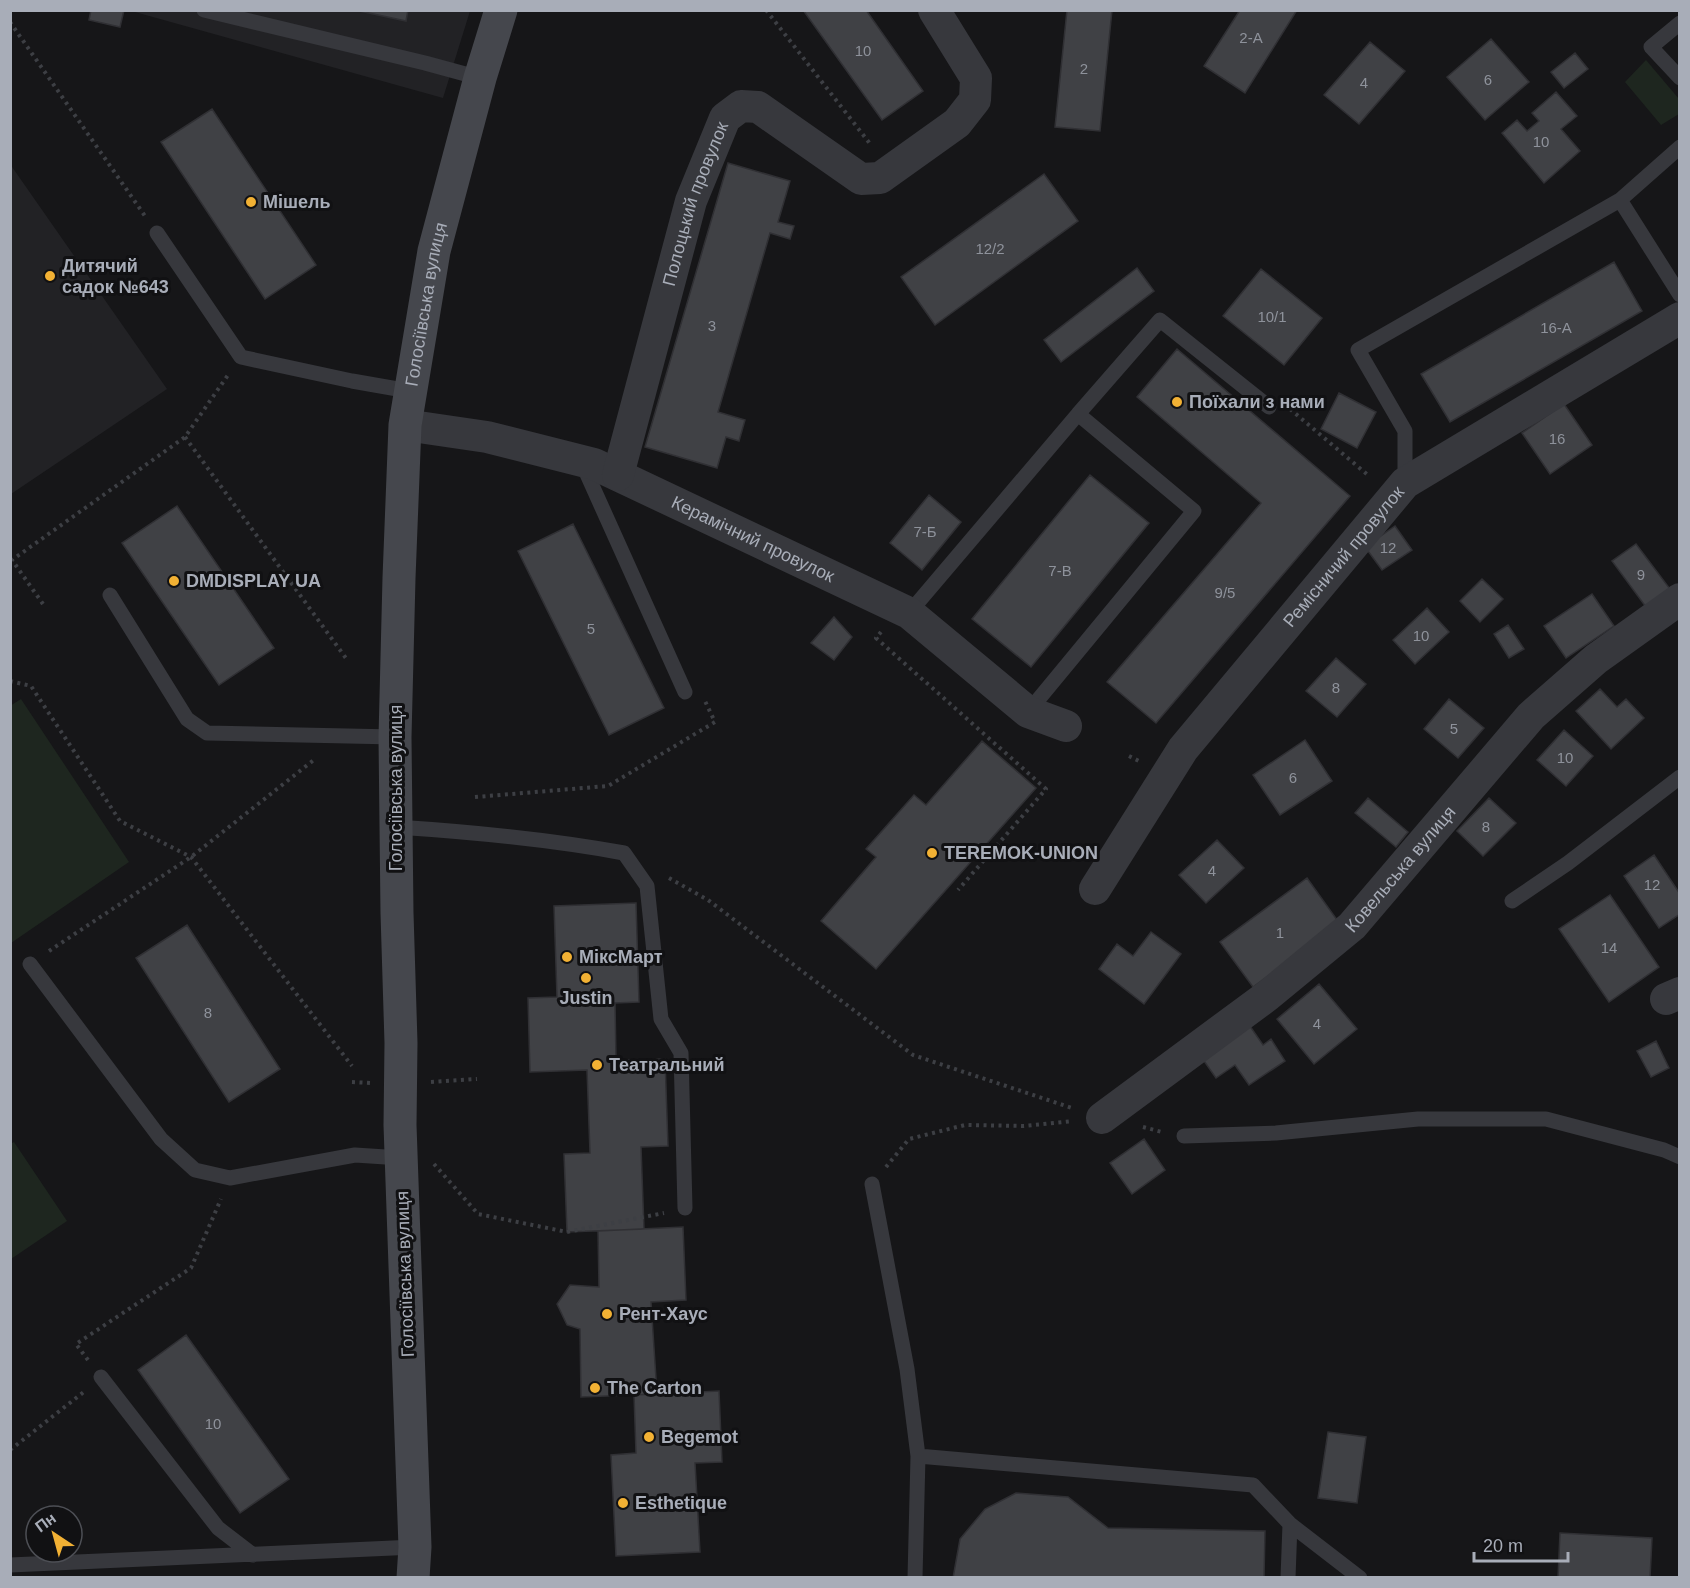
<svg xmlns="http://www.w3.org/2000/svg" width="1690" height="1588" viewBox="0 0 1690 1588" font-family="Helvetica,sans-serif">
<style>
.built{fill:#222225}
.green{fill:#1e261f}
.building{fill:#404145;stroke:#303034;stroke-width:1.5}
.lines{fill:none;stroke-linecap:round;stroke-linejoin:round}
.path{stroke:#3d3f44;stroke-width:4;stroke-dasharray:3 4.5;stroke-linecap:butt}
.lane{stroke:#37383d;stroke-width:15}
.street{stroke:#37383d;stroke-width:32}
.secondary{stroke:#45474d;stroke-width:33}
.poi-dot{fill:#f2b134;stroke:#111113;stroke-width:2}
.labels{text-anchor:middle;stroke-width:6;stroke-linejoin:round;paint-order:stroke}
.number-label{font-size:15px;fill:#8e929b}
.poi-label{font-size:18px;font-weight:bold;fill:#a8adb8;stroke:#111113;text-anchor:start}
.street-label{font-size:18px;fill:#a8adb8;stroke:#111113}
</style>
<rect width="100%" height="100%" fill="#161618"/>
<path class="built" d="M136,10l334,1 -27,87 -308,-86z
M10,164l157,225 -156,105h-1z"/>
<path class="green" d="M1646,60l33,39v15l-18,11 -36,-43z
M21,699l108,163 -118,81 -1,-237z
M14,1142l53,79 -56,38 -1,-115z"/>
<path class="building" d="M91,10h33l-4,17 -31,-7z
M355,10h53l-2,11z
M803,10h63l57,81 -41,29z
M1067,10h45l-12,121 -45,-4z
M1240,10h57l-52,83 -41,-27z
M1491,39l38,43 -44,38 -38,-43z
M1370,42l35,29 -46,53 -35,-29z
M1575,53l13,16 -24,19 -13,-16z
M1556,92l21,24 -16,13 19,22 -36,32 -42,-50 15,-13 10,11 12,-10 -7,-8z
M212,109l104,156 -51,34 -104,-157z
M728,163l62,18 -12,41 16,4 -4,13 -20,-6 -52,179 27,8 -6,21 -13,-4 -9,31 -72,-21z
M1044,174l34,47 -143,104 -34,-48z
M1614,262l28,49 -192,111 -29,-48z
M1137,268l17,23 -93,71 -17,-22z
M1261,269l61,49 -38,47 -61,-49z
M1177,349l173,147 -194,227 -49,-41 154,-179 -124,-106z
M1339,393l37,19 -19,36 -36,-19z
M1564,404l28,41 -42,29 -28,-41z
M1090,475l59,48 -118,144 -59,-48z
M929,495l32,27 -39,48 -32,-27z
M177,506l97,142 -55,37 -97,-142z
M573,524l91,184 -55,27 -91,-184z
M1395,526l17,24 -30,20 -17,-23z
M1636,544l34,45 -24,18 -34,-46z
M1482,579l21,20 -23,23 -20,-21z
M1592,594l22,32 -48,32 -22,-32z
M1427,608l22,24 -34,32 -22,-24z
M834,617l18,20 -18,23 -23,-17z
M1508,625l16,24 -15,9 -15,-24z
M1336,658l30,26 -29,33 -31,-26z
M1600,689l17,18 9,-8 18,19 -33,31 -35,-38z
M1449,699l35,29 -26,30 -34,-29z
M1564,730l29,26 -27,30 -29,-26z
M1305,740l27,41 -52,34 -27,-40z
M982,741l54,47 -160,181 -55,-48 55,-64 -10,-8 48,-54 12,10z
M1368,798l40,34 -12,15 -41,-34z
M1489,798l27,25 -33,33 -26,-25z
M1217,840l27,28 -38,35 -27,-28z
M1654,855l26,39v20l-21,14 -35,-52z
M1307,878l33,46 -87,63 -33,-45z
M1610,895l49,72 -50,35 -50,-73z
M636,903l3,99 -24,1 1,57 49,-1 3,87 -27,1 3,82 -77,3 -3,-78 26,-1 -3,-83 -57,2 -2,-74 29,-1 -3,-91z
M187,925l93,144 -51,33 -93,-144z
M1151,932l30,22 -37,50 -45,-35 18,-25 16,12z
M1319,984l38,45 -43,35 -37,-45z
M1245,1019l18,26 8,-6 14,22 -36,24 -14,-20 -19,13 -19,-27z
M1656,1041l13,27 -18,9 -14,-26z
M1144,1139l21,31 -33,24 -22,-31z
M683,1227l3,73 -35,2 6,92 -76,3 -1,-68 -13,-4 -10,-21 13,-19 29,2 -1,-56z
M186,1335l103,144 -49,34 -102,-143z
M719,1391l3,71 -27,1 5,89 -84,4 -5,-101 25,-2 -2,-58z
M1328,1432l38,5 -9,66 -39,-5z
M1016,1493l52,4 40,31 157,3 -1,47h-311l7,-39 25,-30z
M1560,1533l92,5 -2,40h-92z"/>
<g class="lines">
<path class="path" d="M766,10l105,135
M10,22l135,194
M1290,409l79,67
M185,437l163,224
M43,604l-31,-44 173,-123 43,-62
M881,632l-5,6 170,151 -88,101
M10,681l21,5 89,135 71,36 161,209
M1129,756l10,5
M475,797l133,-11 107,-64 -10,-21
M669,878l39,22 205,155 159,53
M49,951l142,-94 124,-98
M352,1082l18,1
M431,1082l46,-3
M1143,1127l19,5
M434,1164l44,50 89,18 97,-19
M886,1167l23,-28 56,-14 59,1 49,-5
M88,1360l-12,-16 115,-76 30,-69
M10,1450l75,-59"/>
<path class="lane" d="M204,10l221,53 55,15
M1680,23l-29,24 29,31
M1620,200l60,-53
M157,233l84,124 111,24 57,10
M1078,414l82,-94 109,87
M582,463l103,229
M1405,483v-52l-47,-81 262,-150 60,95
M110,595l77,124 20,14 188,4
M909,613l169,-199 116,97 -166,201
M396,827c77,5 152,12 228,26l23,33 14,133 20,34 4,155
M1512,901l56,-38 112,-86
M30,964l131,175 34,31 35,8 125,-23 46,3
M1184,1136l92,-3 142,-14h128l118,31 16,7
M872,1184l35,185 11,87 -3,122
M101,1377l117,151 35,27
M918,1456l335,29 37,39 -2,54
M1290,1524l70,54
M10,1565l405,-18"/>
<g class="street">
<path id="s1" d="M405,425l82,12 107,27 315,149 119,99 38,14"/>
<path id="s2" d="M618,475l73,-274 34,-83 16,-12 17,1 103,72 19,-1 77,-55 18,-23 1,-22 -42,-68"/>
<path id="s3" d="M1095,889l88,-140 222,-266 275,-165"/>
<path d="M1666,999l14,-6"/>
<path id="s4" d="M1102,1118l165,-122 85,-70 179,-210 65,-57 84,-60"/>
</g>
<path class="secondary" id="s5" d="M413,1578l2,-31 -15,-422 1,-82 -4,-130 -2,-176 4,-159 6,-153 29,-174 46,-173 21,-68"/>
</g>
<g class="poi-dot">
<circle cx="251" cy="202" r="6"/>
<circle cx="50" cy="276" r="6"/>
<circle cx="1177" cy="402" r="6"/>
<circle cx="174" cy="581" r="6"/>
<circle cx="932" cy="853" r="6"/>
<circle cx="567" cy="957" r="6"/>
<circle cx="586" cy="978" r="6"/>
<circle cx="597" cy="1065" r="6"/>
<circle cx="607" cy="1314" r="6"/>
<circle cx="595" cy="1388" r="6"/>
<circle cx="649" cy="1437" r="6"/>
<circle cx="623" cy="1503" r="6"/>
</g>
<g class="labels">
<g class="number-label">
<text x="1251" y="43">2-А</text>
<text x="863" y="56">10</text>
<text x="1084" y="74">2</text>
<text x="1488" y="85">6</text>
<text x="1364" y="88">4</text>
<text x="1541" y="147">10</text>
<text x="990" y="254">12/2</text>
<text x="1272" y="322">10/1</text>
<text x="712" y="331">3</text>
<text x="1556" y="333">16-А</text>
<text x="1557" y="444">16</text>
<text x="925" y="537">7-Б</text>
<text x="1388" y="553">12</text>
<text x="1060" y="576">7-В</text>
<text x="1641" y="580">9</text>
<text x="1225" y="598">9/5</text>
<text x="591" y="634">5</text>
<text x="1421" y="641">10</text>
<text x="1336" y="693">8</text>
<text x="1454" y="734">5</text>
<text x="1565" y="763">10</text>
<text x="1293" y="783">6</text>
<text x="1486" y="832">8</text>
<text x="1212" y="876">4</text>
<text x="1652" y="890">12</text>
<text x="1280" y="938">1</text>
<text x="1609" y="953">14</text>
<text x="208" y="1018">8</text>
<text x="1317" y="1029">4</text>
<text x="213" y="1429">10</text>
</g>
<g class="poi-label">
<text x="263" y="208">Мішель</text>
<text x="62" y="272">Дитячий<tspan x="62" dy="21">садок №643</tspan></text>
<text x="1189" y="408">Поїхали з нами</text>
<text x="186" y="587">DMDISPLAY UA</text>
<text x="944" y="859">TEREMOK-UNION</text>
<text x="579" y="963">МіксМарт</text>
<text x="586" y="1004" text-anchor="middle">Justin</text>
<text x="609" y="1071">Театральний</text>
<text x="619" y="1320">Рент-Хаус</text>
<text x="607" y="1394">The Carton</text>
<text x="661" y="1443">Begemot</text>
<text x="635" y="1509">Esthetique</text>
</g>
<g class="street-label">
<text dy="6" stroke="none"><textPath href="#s2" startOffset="282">Полоцький провулок</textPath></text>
<text dy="6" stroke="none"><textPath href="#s5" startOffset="1276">Голосіївська вулиця</textPath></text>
<text dy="6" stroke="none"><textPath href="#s1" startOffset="369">Керамічний провулок</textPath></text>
<text dy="6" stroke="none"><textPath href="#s3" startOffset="416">Ремісничий провулок</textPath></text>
<text transform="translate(396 788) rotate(-90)" y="6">Голосіївська вулиця</text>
<text dy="6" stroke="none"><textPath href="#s4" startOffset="390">Ковельська вулиця</textPath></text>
<text transform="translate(405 1274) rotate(-92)" y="6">Голосіївська вулиця</text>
</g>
</g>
<rect width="1690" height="1588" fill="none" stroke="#a8adb8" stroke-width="24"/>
<g transform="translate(54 1534) rotate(324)"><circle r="28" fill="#111113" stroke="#4d4f55" stroke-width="1.5"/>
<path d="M0-4.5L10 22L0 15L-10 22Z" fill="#f2b134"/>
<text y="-9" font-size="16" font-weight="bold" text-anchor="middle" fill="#a8adb8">Пн</text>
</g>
<path d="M1474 1552v9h94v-9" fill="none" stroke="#a8adb8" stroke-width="3"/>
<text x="1483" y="1552" font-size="18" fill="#a8adb8" stroke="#111113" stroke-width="4.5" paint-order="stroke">20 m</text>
</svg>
